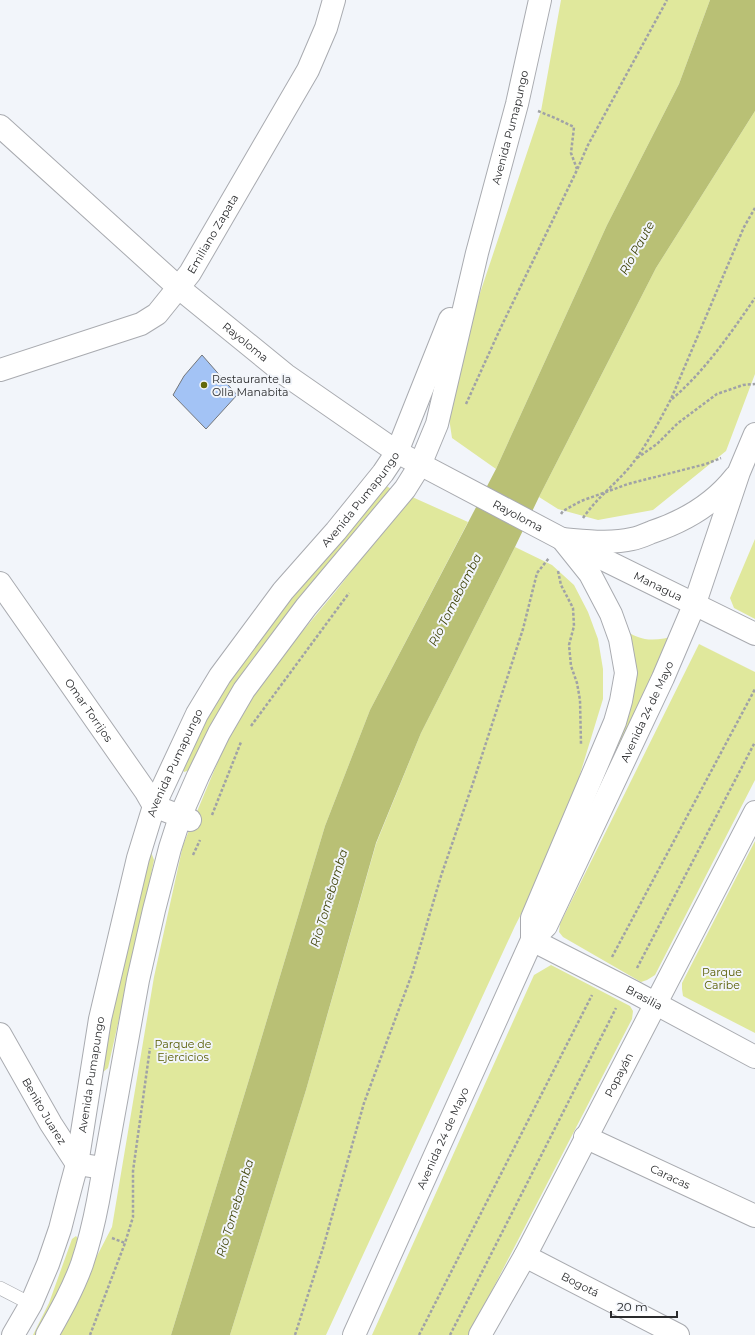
<svg xmlns="http://www.w3.org/2000/svg" width="755" height="1335" viewBox="0 0 755 1335" font-family="Montserrat,sans-serif">
<style>
.green{fill:#e0e89c}
.water{fill:#b9c075}
.building{fill:#a3c3f5;stroke:#73767a}
.lines{fill:none;stroke-linecap:round;stroke-linejoin:round}
.lane-casing{stroke:#a9abb0;stroke-width:14}
.street-casing{stroke:#a9abb0;stroke-width:24}
.secondary-casing{stroke:#a9abb0;stroke-width:24}
.path{stroke:#a0a2a6;stroke-width:2.5;stroke-dasharray:3 2;stroke-linecap:butt}
.lane{stroke:#fff;stroke-width:13}
.street{stroke:#fff;stroke-width:22}
.secondary{stroke:#fff;stroke-width:22}
.poi-dot{fill:#626808;stroke:#f2f5fa;stroke-width:1.5}
.labels{text-anchor:middle;stroke-width:4;stroke-linejoin:round;paint-order:stroke}
.street-label{font-size:11px;fill:#2a2b2d;stroke:#f2f5fa}
.poi-label{font-size:11px;fill:#2a2b2d;stroke:#f2f5fa;text-anchor:start}
.park-label{font-size:11px;fill:#575c00;stroke:#f2f5fa}
.water-label{font-size:12px;font-style:italic;fill:#3f4307;stroke:#f2f5fa}
</style>
<rect width="100%" height="100%" fill="#f2f5fa"/>
<path class="green" d="M561,0h149l-31,84 -72,141 -111,244 -44,-31 -3,-20 22,-98 70,-209z
M755,111v263l-29,77 -73,59 -55,10 -40,-11 -19,-12 117,-229z
M385,485l9,6 -204,279 -6,2 -2,-7 25,-49 26,-41 30,-43z
M410,496l58,26 -98,188 -45,116 -74,247 -80,262h-115l56,-108 42,-250 29,-132 59,-141 94,-113z
M755,539v80l-21,-11 -4,-10z
M515,547l37,18 22,20 14,27 10,27 5,30v30l-41,134 -47,93 -189,409h-96l76,-245 70,-246 45,-111z
M622,628c18,14 33,14 55,7l-143,283 72,-167z
M699,644l56,28v108l-100,195 -8,5 -6,2 -78,-45 -4,-5 1,-8z
M755,841v192l-72,-37 -1,-7v-6z
M151,852l3,8 -5,25 -41,183 -5,4 -2,-6 46,-208z
M551,965l79,41 3,5 -1,8 -163,316h-97l162,-360z
M76,1236l3,4 -25,66 -15,29h-6l16,-32 23,-64z"/>
<path class="water" d="M710,0h45v111l-99,157 -117,229 -24,50 -94,186 -45,110 -70,247 -76,245h-59l80,-262 74,-247 45,-116 126,-241 111,-244 72,-141z"/>
<path class="building" d="M202,355l35,40 -31,34 -33,-34 11,-19z"/>
<g class="lines">
<g class="lane-casing">
<path id="lane" d="M0,1288l31,16"/>
</g>
<g class="street-casing">
<g id="street">
<path id="s1" d="M0,370l141,-46 16,-10 33,-41 118,-203 18,-42 8,-28"/>
<path d="M397,452l53,-133"/>
<path id="s2" d="M420,465l17,-41 40,-171 40,-149 23,-104"/>
<path id="s3" d="M562,539l193,95"/>
<path id="s4" d="M0,583l146,209 8,14 36,14"/>
<path id="s5" d="M532,940l102,52 121,65"/>
<path id="s6" d="M0,1034l51,90 26,40 26,4"/>
<path id="s7" d="M585,1137l170,79"/>
<path id="s8" d="M525,1256l153,79"/>
<path id="s9" d="M480,1335l45,-79 230,-444"/>
</g>
</g>
<g class="secondary-casing">
<g id="secondary">
<path id="s10" d="M0,126l179,162 107,87 111,77 165,87 28,35 21,40 9,25 6,34 -5,28 -6,21 -83,196v22"/>
<path d="M562,539c20,2 50,5 70,0 7,-1 13,-4 20,-7 33,-11 61,-27 83,-55"/>
<path id="s11" d="M13,1335l18,-31 17,-40 12,-35 10,-39 7,-26 23,-145 38,-161 16,-52 43,-92 23,-38 63,-85 53,-60 47,-58 14,-21"/>
<path d="M47,1335c13,-23 26,-46 35,-71 7,-21 12,-42 16,-63l40,-221 16,-70 16,-62 10,-31 18,-41 21,-43 25,-43 62,-83 99,-118 15,-24"/>
<path id="s12" d="M354,1335l178,-395 14,-14 117,-248 32,-75 44,-131 16,-38"/>
</g>
</g>
<path class="path" d="M538,111l17,7 19,9 -3,26 6,16
M672,399c33,-28 58,-65 83,-101
M466,404l35,-77 76,-157 11,-25 79,-145
M637,458l20,-14 21,-21 39,-29 26,-9 12,-1
M561,514l2,-3 18,-10 47,-17 78,-20 15,-6
M583,518c13,-19 31,-33 46,-50 16,-20 30,-46 42,-69l73,-172 11,-19
M558,571l3,14 12,23 1,18 -5,19 2,21 6,17 3,17 1,44
M251,726l98,-133
M212,815l29,-73
M193,855l7,-15
M612,957l143,-268
M637,968l118,-226
M112,1238l13,5
M90,1335l35,-92 8,-26v-46l17,-123
M295,1335l28,-87 41,-145 48,-129 29,-98 32,-93 50,-154 14,-56 12,-15
M419,1335l173,-340
M450,1335l166,-327"/>
<use href="#lane" class="lane"/>
<use href="#street" class="street"/>
<use href="#secondary" class="secondary"/>
</g>
<circle class="poi-dot" cx="204" cy="385" r="4"/>
<g class="labels">
<g class="street-label">
<text dy="4" stroke="none"><textPath href="#s2" startOffset="350">Avenida Pumapungo</textPath></text>
<text dy="4" stroke="none"><textPath href="#s1" startOffset="265">Emiliano Zapata</textPath></text>
<text dy="4" stroke="none"><textPath href="#s10" startOffset="327">Rayoloma</textPath></text>
<text dy="4" stroke="none"><textPath href="#s11" startOffset="922">Avenida Pumapungo</textPath></text>
<text dy="4" stroke="none"><textPath href="#s10" startOffset="651">Rayoloma</textPath></text>
<text dy="4" stroke="none"><textPath href="#s3" startOffset="107">Managua</textPath></text>
<text dy="4" stroke="none"><textPath href="#s4" startOffset="155">Omar Torrijos</textPath></text>
<text dy="4" stroke="none"><textPath href="#s12" startOffset="690">Avenida 24 de Mayo</textPath></text>
<text dy="4" stroke="none"><textPath href="#s11" startOffset="598">Avenida Pumapungo</textPath></text>
<text dy="4" stroke="none"><textPath href="#s5" startOffset="126">Brasilia</textPath></text>
<text dy="4" stroke="none"><textPath href="#s11" startOffset="274">Avenida Pumapungo</textPath></text>
<text dy="4" stroke="none"><textPath href="#s9" startOffset="295">Popayán</textPath></text>
<text dy="4" stroke="none"><textPath href="#s6" startOffset="89">Benito Juarez</textPath></text>
<text dy="4" stroke="none"><textPath href="#s12" startOffset="216">Avenida 24 de Mayo</textPath></text>
<text dy="4" stroke="none"><textPath href="#s7" startOffset="94">Caracas</textPath></text>
<text dy="4" stroke="none"><textPath href="#s8" startOffset="62">Bogotá</textPath></text>
</g>
<g class="poi-label">
<text x="212" y="383">Restaurante la<tspan x="212" dy="13">Olla Manabita</tspan></text>
</g>
<g class="park-label">
<text x="722" y="976">Parque<tspan x="722" dy="13">Caribe</tspan></text>
<text x="183" y="1048">Parque de<tspan x="183" dy="13">Ejercicios</tspan></text>
</g>
<g class="water-label">
<text transform="translate(637 248) rotate(-61)" y="4">Río Paute</text>
<text transform="translate(455 600) rotate(-63)" y="4">Río Tomebamba</text>
<text transform="translate(329 898) rotate(-73)" y="4">Río Tomebamba</text>
<text transform="translate(235 1208) rotate(-73)" y="4">Río Tomebamba</text>
</g>
</g>
<path d="M611 1311v6h66v-6" fill="none" stroke="#2a2b2d" stroke-width="2"/>
<text x="617" y="1311" font-size="12" fill="#2a2b2d" stroke="#f2f5fa" stroke-width="3" paint-order="stroke">20 m</text>
</svg>
